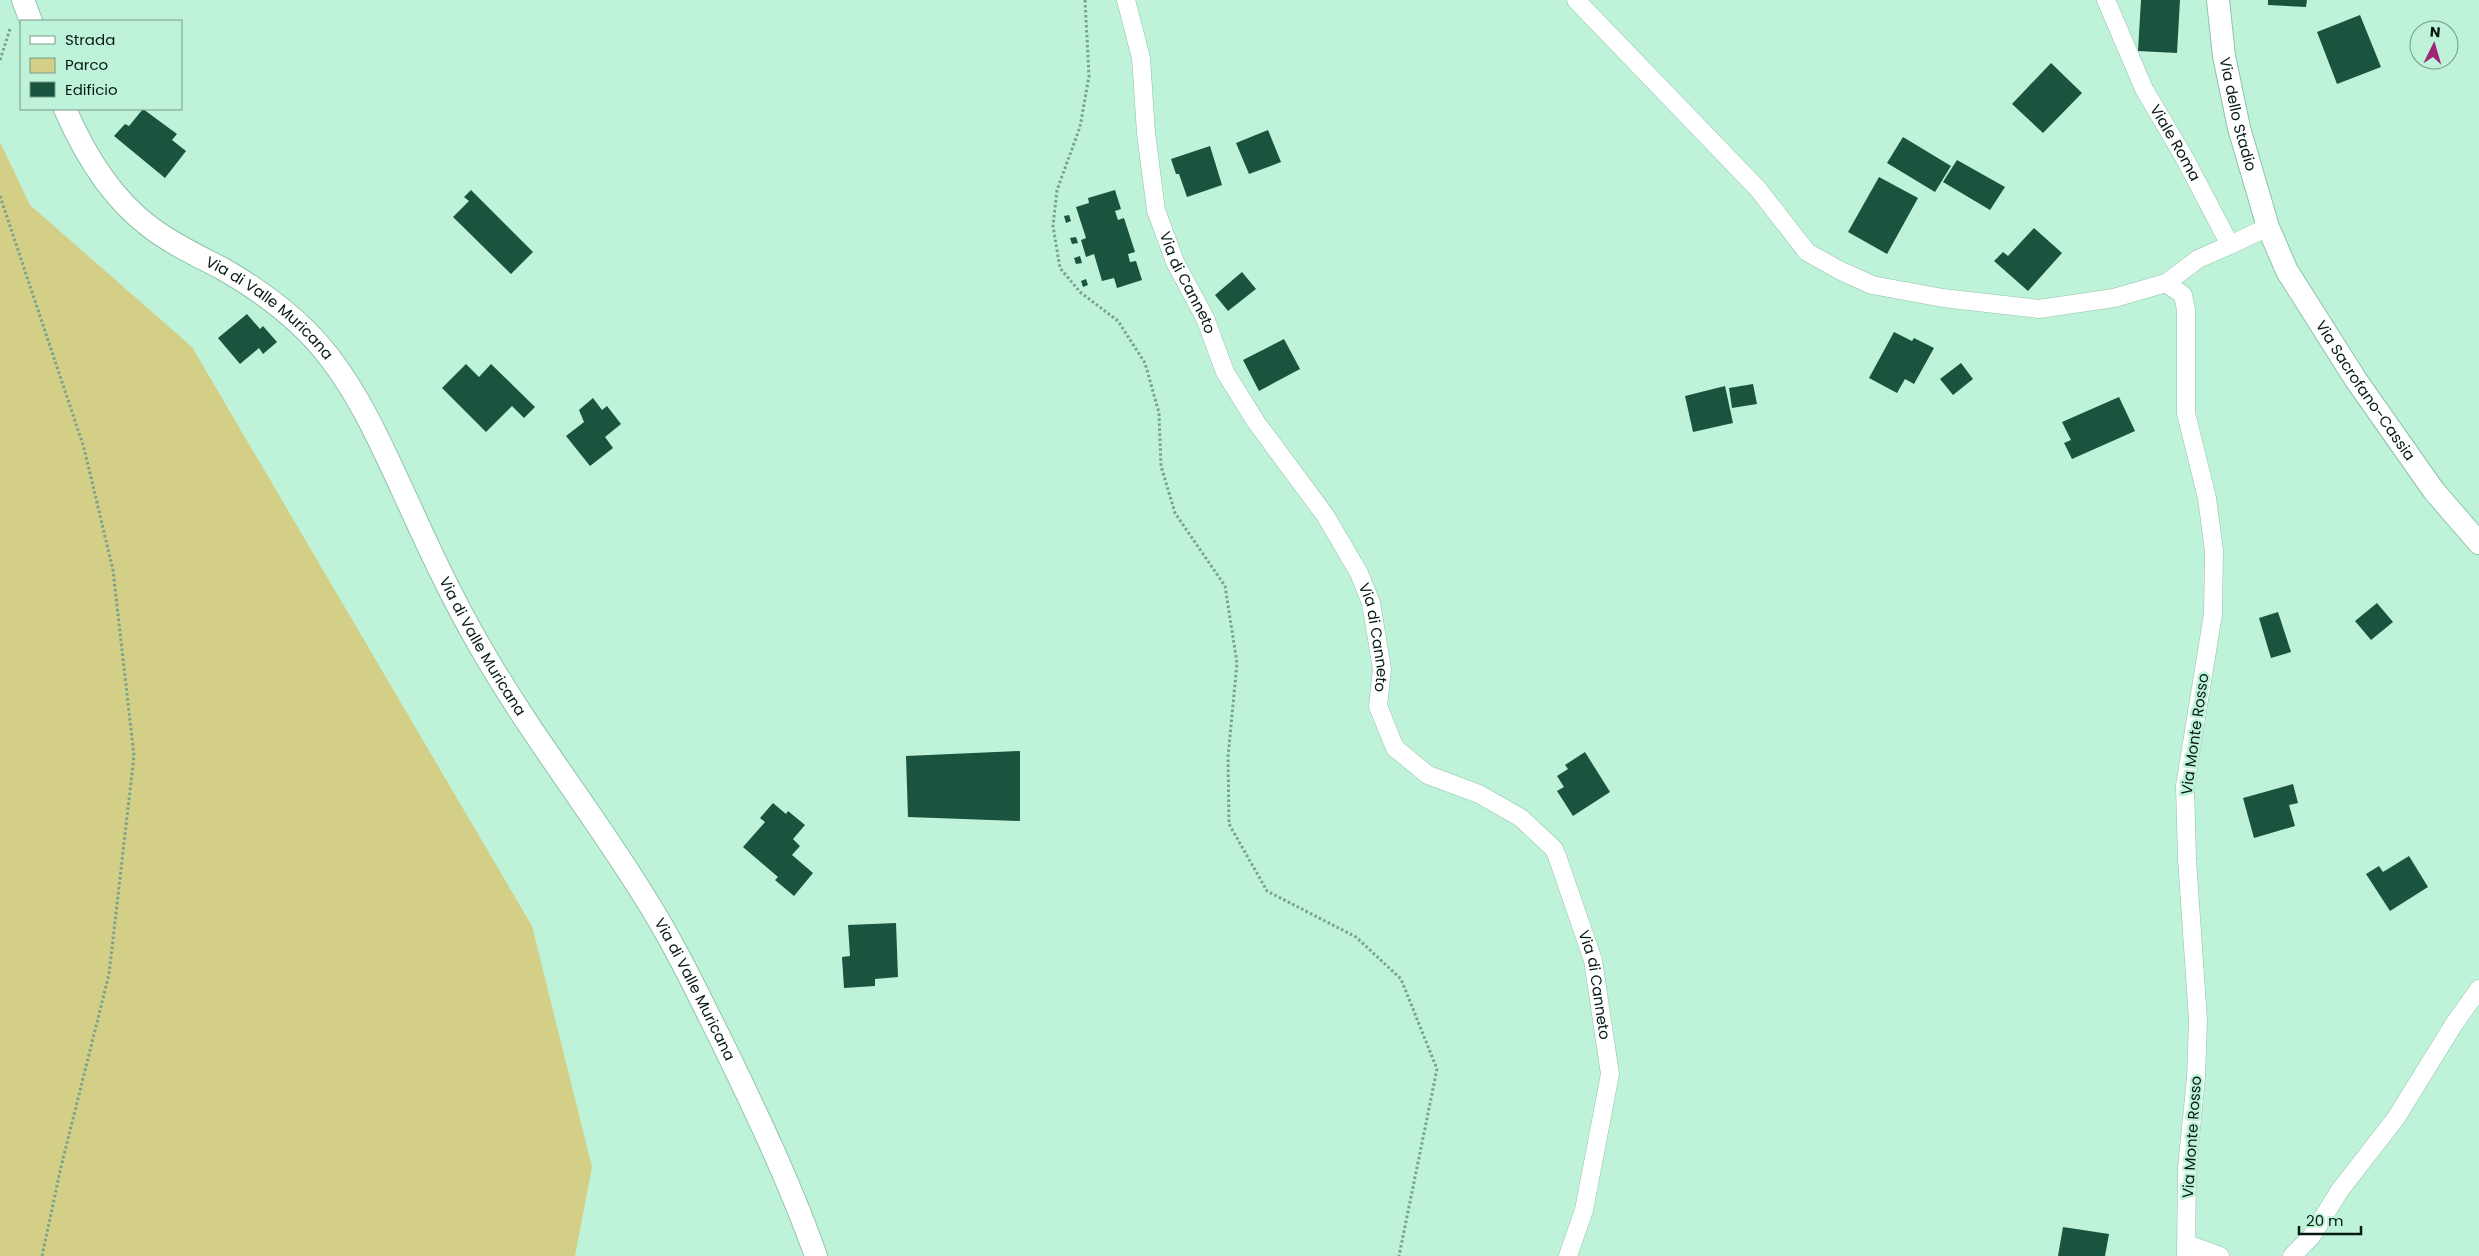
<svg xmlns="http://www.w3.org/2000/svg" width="2479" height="1256" viewBox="0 0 2479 1256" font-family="Poppins,sans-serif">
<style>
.green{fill:#d4cf86}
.building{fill:#1a543e}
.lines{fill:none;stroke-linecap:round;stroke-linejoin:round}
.minor-casing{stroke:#8fc2aa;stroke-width:19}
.tertiary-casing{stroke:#8fc2aa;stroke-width:24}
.path{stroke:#79a18e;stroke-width:3;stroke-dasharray:2.5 2.5;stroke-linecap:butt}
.minor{stroke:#fff;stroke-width:18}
.tertiary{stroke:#fff;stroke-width:22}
.labels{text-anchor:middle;stroke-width:5;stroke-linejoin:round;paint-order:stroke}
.street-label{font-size:15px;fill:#061a12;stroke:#bef2d9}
</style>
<rect width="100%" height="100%" fill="#bef2d9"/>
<path class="green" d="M0,142l30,63 162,142 340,579 60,241 -17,89h-575z"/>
<path class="building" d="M2141,0h39l-3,53 -39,-2z
M2268,0h39l-1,7 -38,-2z
M2360,15l21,52 -44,17 -20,-52z
M2051,63l31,30 -39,40 -31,-29z
M143,109l34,25 -5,6 14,11 -21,27 -51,-42 11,-12 4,2z
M1268,130l13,32 -32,12 -13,-31z
M1903,137l48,29 -16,26 -48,-29z
M1210,146l12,39 -35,12 -8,-23h-3l-5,-15z
M1957,160l48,27 -15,23 -47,-28z
M1879,177l39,21 -31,56 -39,-22z
M471,190l62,62 -22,22 -58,-57 16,-16 -5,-4z
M1115,190l6,19 -6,2 3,9 6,-2 11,34 -7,2 2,8 6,-1 6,19 -25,8 -3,-10 -12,3 -8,-27 -8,3 -5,-17 5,-2 -10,-31 13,-4 -1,-5z
M1069,215l2,6 -5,2 -2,-7z
M2034,228l28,25 -34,38 -34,-30 9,-9 5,4z
M1076,237l2,6 -6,1 -2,-6z
M1080,256l2,7 -6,1 -2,-6z
M1242,272l14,17 -28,22 -13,-16z
M1086,279l2,6 -5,2 -2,-6z
M247,314l13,15 3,-3 14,16 -14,12 -4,-6 -19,16 -22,-26z
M1894,332l18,9 2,-3 20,10 -20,36 -9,-5 -8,14 -28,-15z
M1284,339l16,30 -41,22 -16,-31z
M1961,363l12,16 -20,16 -13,-16z
M466,364l13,13 12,-13 44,43 -11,11 -12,-12 -26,26 -44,-44z
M1753,384l4,20 -25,4 -3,-20z
M1725,386l8,37 -40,9 -8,-36z
M2119,397l16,34 -63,28 -8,-16 7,-3 -9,-18z
M593,398l9,12 5,-4 14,18 -16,13 8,11 -23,18 -24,-30 18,-14 -5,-12z
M2377,603l16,19 -22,18 -16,-19z
M2278,612l13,40 -20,6 -12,-40z
M1020,751v70l-112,-4 -2,-61z
M1585,752l25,40 -37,24 -16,-25 7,-4 -7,-11 11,-7 -3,-4z
M2293,784l5,19 -9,2 6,21 -41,12 -11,-40z
M773,803l13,11 2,-3 17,14 -12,14 7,7 -8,9 21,18 -19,23 -19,-16 3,-3 -35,-30 22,-25 -5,-4z
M2409,856l19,31 -38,24 -24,-37 13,-8 4,6z
M896,923l2,54 -23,2v7l-31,2 -2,-31 8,-1 -2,-31z
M2063,1227l46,7 -4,22h-47z"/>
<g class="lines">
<g class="minor-casing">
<g id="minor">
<path id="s1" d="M1126,0l15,58 5,75 10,77 19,52 30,56 20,54 31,50 69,93 34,58 12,30 11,66 -4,37 17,42 33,27 51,19 42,24 33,31 3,7 36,104 17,114 -26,136 -16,46"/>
<path d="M1576,0l182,189 49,63 32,18 33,15 71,13 96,11 75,-11 52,-15 32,-24 32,-14"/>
<path id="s2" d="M2106,0l38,89 40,68 46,88 38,-18"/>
<path d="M2166,283l17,12 3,14v104l21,85 7,53 -1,63 -28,172 2,73 11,161 -2,58 -9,90 -1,88"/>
<path d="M2187,1244l33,12"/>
<path d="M2292,1256l19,-19 29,-47 56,-72 58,-94 25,-35"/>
</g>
</g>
<g class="tertiary-casing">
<g id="tertiary">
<path d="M23,0l8,21"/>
<path id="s3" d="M2218,0l6,56 15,72 29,99 19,44 69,109 78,111 45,52"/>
<path id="s4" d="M65,109c19,44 46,89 85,118 22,17 48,29 73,42 40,23 79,52 107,89 30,39 50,84 71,129 25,55 50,110 81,163 49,85 110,162 162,246 30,47 54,98 79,148 34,70 67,139 93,212"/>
</g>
</g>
<path class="path" d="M1085,0l4,76 -9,51 -23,63 -4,36 7,42 20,24 38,29 27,42 14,50 2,53 14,47 50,73 12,77 -9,94 1,67 38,67 89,46 45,42 36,90 -38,187
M0,60l10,-31
M0,196l84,252 29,122 21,186 -25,218 -48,193 -19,89"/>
<use href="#minor" class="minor"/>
<use href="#tertiary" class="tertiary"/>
</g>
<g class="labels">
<g class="street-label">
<text dy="5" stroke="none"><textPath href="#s3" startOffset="116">Via dello Stadio</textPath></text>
<text dy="5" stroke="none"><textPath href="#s2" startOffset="159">Viale Roma</textPath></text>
<text dy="5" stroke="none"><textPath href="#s1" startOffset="292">Via di Canneto</textPath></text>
<text dy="5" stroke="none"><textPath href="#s4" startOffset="292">Via di Valle Muricana</textPath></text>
<text dy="5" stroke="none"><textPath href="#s3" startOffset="424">Via Sacrofano-Cassia</textPath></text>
<text dy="5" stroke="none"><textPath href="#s1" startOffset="698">Via di Canneto</textPath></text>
<text dy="5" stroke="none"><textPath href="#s4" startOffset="698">Via di Valle Muricana</textPath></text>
<text transform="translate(2195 734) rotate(-82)" y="5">Via Monte Rosso</text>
<text dy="5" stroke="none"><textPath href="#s1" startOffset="1146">Via di Canneto</textPath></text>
<text dy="5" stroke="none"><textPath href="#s4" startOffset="1102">Via di Valle Muricana</textPath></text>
<text transform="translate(2192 1137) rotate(-86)" y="5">Via Monte Rosso</text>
</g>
</g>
<rect x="20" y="20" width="162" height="90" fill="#bef2d9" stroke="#749c89"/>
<rect x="30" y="36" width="25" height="8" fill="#ffffff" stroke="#749c89"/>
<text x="65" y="45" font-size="15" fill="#061a12">Strada</text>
<rect x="30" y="58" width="25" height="15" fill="#d4cf86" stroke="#749c89"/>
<text x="65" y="70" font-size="15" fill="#061a12">Parco</text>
<rect x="30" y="82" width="25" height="15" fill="#1a543e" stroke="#749c89"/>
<text x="65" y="95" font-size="15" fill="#061a12">Edificio</text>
<g transform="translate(2434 45) rotate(5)"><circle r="24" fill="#bef2d9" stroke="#749c89"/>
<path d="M0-4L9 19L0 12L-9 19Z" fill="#a02377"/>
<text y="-8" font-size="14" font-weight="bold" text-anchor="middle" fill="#061a12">N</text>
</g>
<path d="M2299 1226v8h62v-8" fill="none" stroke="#061a12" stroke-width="2.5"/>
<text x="2306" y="1226" font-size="15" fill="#061a12" stroke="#bef2d9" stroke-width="4" paint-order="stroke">20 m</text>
</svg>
